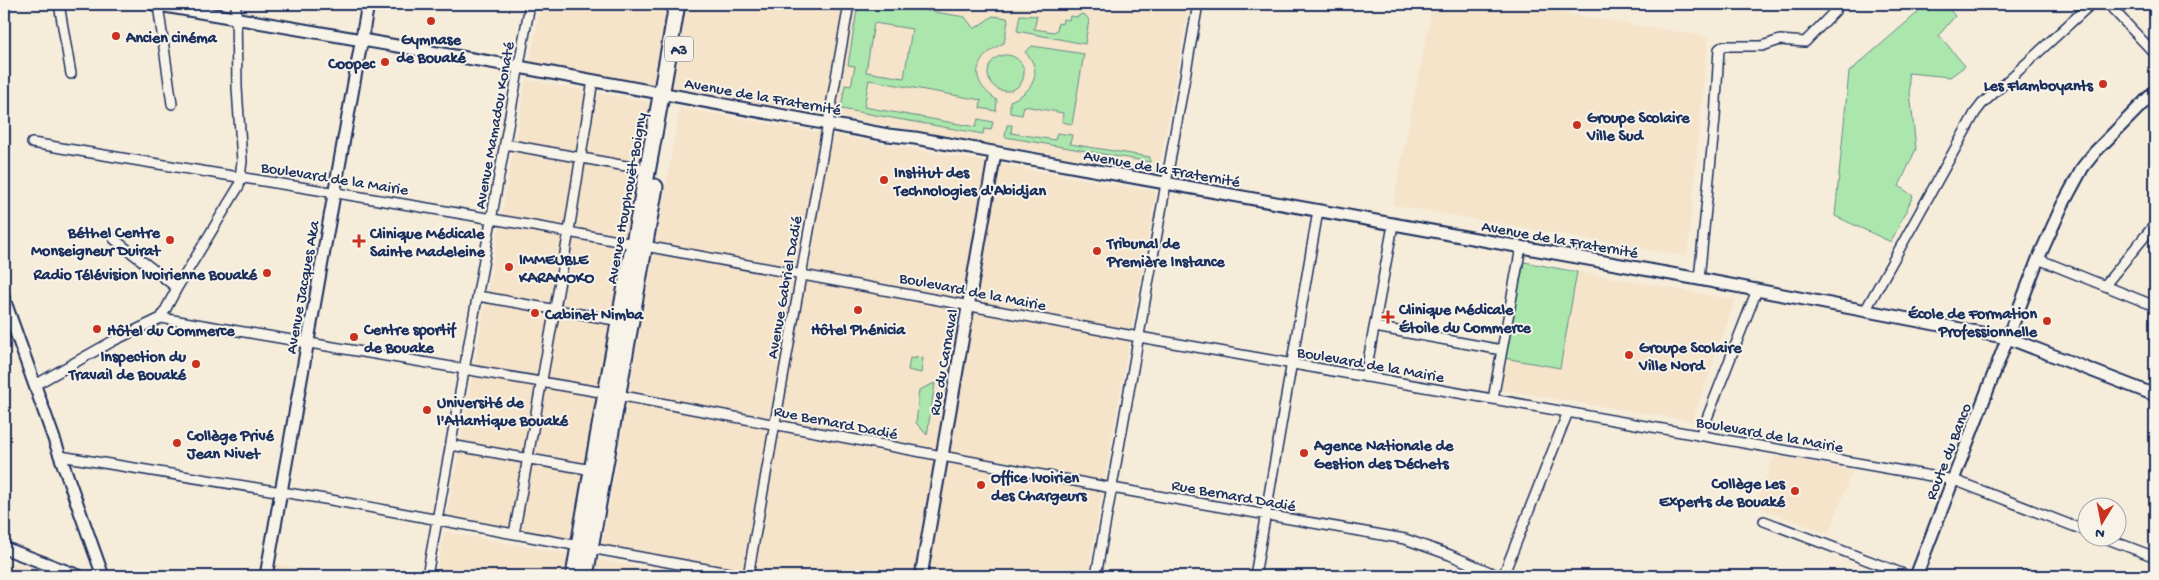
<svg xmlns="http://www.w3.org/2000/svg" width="2159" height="580" viewBox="0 0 2159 580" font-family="'Gochi Hand',sans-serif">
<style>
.built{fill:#f5e3ca}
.green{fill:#abe7ad;stroke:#638b86;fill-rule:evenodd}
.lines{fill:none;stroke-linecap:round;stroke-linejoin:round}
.street-casing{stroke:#1b2f5e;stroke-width:12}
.secondary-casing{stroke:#1b2f5e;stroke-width:15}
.highway-casing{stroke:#1b2f5e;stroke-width:19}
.street{stroke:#f7f3e8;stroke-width:9}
.secondary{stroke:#f7f3e8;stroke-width:11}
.highway{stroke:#f7f3e8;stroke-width:15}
.poi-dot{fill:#c8321e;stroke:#f7f3e8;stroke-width:2}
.labels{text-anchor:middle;stroke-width:4;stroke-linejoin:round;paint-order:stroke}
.shield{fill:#f7f3e8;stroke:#5d6a87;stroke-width:1}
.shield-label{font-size:15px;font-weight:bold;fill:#1b2f5e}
.poi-label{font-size:16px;font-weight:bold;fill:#1b2f5e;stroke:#f7f3e8;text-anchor:start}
.street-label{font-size:16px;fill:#1b2f5e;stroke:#f7f3e8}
</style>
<rect width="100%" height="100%" fill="#f6ecda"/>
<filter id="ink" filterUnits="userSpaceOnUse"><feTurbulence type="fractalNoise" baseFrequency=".02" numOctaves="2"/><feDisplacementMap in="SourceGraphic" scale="10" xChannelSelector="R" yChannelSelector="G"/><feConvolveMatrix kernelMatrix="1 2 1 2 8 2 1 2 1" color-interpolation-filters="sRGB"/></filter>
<g filter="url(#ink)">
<path class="built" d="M541,4h648l-31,169 -628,-110z
M1433,4h72l203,33 -21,219 -294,-51z
M526,80l139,25 -79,436 -139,-24z
M680,108l476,84 -69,384h-309l-176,-31z
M1524,262l211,38 -43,121 -194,-32z
M1775,456l77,14 -23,64 -74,-28z
M445,532l243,44h-252z
M4,559l46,17h-46z
M275,564l60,11 6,1h-68z"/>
<path class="green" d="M858,4h29l78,13 9,12 19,-13 14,2 1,3 -4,22c-30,14 -37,37 -7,57l-1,11 -16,-3 1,-8 -112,-20 -5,27 112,20 2,-8 15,3 -2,8 -7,-1 -1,5 -142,-25 4,-24 6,1 4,-20 -7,-1zM874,23l38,6 -8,49 -38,-6z
M1917,4h36l-4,5 6,7 -16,19 26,31 -15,11 -42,-4 8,76 -17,37 14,10 -22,46 -56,-26 14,-144 74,-64z
M1082,14l3,1 4,5 -4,24 -68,-13 3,-16 17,1 -3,13 20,3 3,-2 1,-7 4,1 1,-5 6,1 1,-4 7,1z
M1032,46l52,8 -12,70 -10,-2 1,-9 -39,-7 -2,9 -12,-2v-12c22,-8 35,-29 15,-49z
M988 73a18 18 0 1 1 36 0a18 18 0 1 1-36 0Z
M1007,125h5l-1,8 44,7 2,-7 15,2 -2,9 80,13v5l-145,-25z
M1524,262l53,10 -17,96 -56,-10z
M916,357l7,1 -2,15 -13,-3 2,-12 6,1z
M935,383l-8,52 -11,-12c2,-11 1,-21 3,-33z"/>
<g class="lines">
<g class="street-casing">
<path id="street" d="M59,4l12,70
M2108,4l47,50
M158,5l14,99
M32,143c200,34 402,64 602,101
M505,144l143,26
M114,239l63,49
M645,246l494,91 815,143 132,51
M2038,259l117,47
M1699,279l16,-161 4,-69 4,-3h39l18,-6 25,2 30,-31 4,-7
M2105,285l50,-61
M478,296l142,25
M1865,311l110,-198 7,-9 109,-100
M161,318l457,77 494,93 293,51 45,16 49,21
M1375,327l127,23
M1365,377l28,-152
M35,385l78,-44 48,-23 16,-30 62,-102 3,-25 -5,-73 -1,-84
M1493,399l28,-152
M1700,436l57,-146
M451,445l141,25
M60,456l271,44 248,46
M1764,521l145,55
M514,534l55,-303 24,-151
M2105,538l50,19
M590,548l155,28
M427,576l103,-572
M748,576l101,-572
M1096,576l102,-572
M1255,576l63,-365
M1503,576l65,-164"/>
</g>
<g class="secondary-casing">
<path id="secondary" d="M153,4l366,63 369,68 27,3 784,141 309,59 147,57
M4,299l99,277
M4,548l75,28
M266,576l102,-572
M921,576l74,-423
M1916,576l122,-317 24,-53 21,-39 12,-15 60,-61"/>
</g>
<g class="highway-casing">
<path id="highway" d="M574,576c31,-191 71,-381 103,-572
M585,576l70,-389"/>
</g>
<use href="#street" class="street"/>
<use href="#secondary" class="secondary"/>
<use href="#highway" class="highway"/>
</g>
</g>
<g class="poi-dot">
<circle cx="431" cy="21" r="5"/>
<circle cx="116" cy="36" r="5"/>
<circle cx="385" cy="62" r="5"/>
<circle cx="2103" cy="84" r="5"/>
<circle cx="1577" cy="125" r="5"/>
<circle cx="884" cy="180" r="5"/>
<circle cx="170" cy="240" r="5"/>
<path d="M356.5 233.5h5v5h5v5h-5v5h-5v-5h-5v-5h5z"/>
<circle cx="1097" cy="251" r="5"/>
<circle cx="509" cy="267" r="5"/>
<circle cx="267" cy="273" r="5"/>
<circle cx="858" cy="310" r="5"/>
<circle cx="535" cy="313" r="5"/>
<path d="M1385.5 309.5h5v5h5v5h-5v5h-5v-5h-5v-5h5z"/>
<circle cx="2047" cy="321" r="5"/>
<circle cx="97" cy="329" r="5"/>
<circle cx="354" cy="337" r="5"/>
<circle cx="1629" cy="355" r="5"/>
<circle cx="196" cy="364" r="5"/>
<circle cx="427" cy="410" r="5"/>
<circle cx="177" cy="443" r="5"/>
<circle cx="1304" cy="453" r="5"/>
<circle cx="981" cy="485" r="5"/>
<circle cx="1795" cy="491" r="5"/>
</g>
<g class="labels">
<rect class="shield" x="665" y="36.5" width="28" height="25" rx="4"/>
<g class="shield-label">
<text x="679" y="54">A3</text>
</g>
<g class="poi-label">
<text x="126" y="42">Ancien cinéma</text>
<text x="431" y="44" text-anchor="middle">Gymnase<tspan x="431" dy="18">de Bouaké</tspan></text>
<text x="375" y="68" text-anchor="end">Coopec</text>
<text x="2093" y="90" text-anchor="end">Les Flamboyants</text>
<text x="1587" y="122">Groupe Scolaire<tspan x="1587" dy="18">Ville Sud</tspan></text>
<text x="894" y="177">Institut des<tspan x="894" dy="18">Technologies d'Abidjan</tspan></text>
<text x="160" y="237" text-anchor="end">Béthel Centre<tspan x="160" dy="18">Monseigneur Duirat</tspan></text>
<text x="370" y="238">Clinique Médicale<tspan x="370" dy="18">Sainte Madeleine</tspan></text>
<text x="1107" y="248">Tribunal de<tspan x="1107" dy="18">Première Instance</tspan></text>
<text x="519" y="264">IMMEUBLE<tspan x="519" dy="18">KARAMOKO</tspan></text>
<text x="257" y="279" text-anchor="end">Radio Télévision Ivoirienne Bouaké</text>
<text x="1399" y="314">Clinique Médicale<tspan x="1399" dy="18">Étoile du Commerce</tspan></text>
<text x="2037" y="318" text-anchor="end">École de Formation<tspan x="2037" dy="18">Professionnelle</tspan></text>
<text x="545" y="319">Cabinet Nimba</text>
<text x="364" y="334">Centre sportif<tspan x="364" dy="18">de Bouake</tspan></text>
<text x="858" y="334" text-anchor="middle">Hôtel Phénicia</text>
<text x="107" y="335">Hôtel du Commerce</text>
<text x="1639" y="352">Groupe Scolaire<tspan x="1639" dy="18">Ville Nord</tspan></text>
<text x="186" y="361" text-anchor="end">Inspection du<tspan x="186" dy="18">Travail de Bouaké</tspan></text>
<text x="437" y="407">Université de<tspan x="437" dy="18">l'Atlantique Bouaké</tspan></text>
<text x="187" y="440">Collège Privé<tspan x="187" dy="18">Jean Nivet</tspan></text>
<text x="1314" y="450">Agence Nationale de<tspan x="1314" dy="18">Gestion des Déchets</tspan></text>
<text x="991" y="482">Office Ivoirien<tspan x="991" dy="18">des Chargeurs</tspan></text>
<text x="1785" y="488" text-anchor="end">Collège Les<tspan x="1785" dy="18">Experts de Bouaké</tspan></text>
</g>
<g class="street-label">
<text transform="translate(763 95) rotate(10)" y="6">Avenue de la Fraternité</text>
<text transform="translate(493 125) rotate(-80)" y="6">Avenue Mamadou Konaté</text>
<text transform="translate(1162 167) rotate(10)" y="6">Avenue de la Fraternité</text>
<text transform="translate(335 177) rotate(9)" y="6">Boulevard de la Mairie</text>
<text transform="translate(625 198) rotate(-80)" y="6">Avenue Houphouët-Boigny</text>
<text transform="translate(1560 238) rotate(10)" y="6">Avenue de la Fraternité</text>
<text transform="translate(301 287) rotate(-80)" y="6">Avenue Jacques Aka</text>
<text transform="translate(783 287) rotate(-80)" y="6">Avenue Gabriel Dadié</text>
<text transform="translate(973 290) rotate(11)" y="6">Boulevard de la Mairie</text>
<text transform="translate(942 362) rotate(-80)" y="6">Rue du Carnaval</text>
<text transform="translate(1371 363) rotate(10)" y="6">Boulevard de la Mairie</text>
<text transform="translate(836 421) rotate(11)" y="6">Rue Bernard Dadié</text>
<text transform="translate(1770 433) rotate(10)" y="6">Boulevard de la Mairie</text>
<text transform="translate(1947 451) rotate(-69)" y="6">Route du Banco</text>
<text transform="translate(1234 494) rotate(10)" y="6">Rue Bernard Dadié</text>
</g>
</g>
<rect width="2159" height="580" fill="none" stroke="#f7f3e8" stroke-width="20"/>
<rect x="10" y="10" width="2139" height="560" fill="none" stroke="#1b2f5e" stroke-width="2" filter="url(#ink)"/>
<g transform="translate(2102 522) rotate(190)"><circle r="24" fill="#f7f3e8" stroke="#9fa5b1"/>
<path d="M0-4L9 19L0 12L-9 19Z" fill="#c8321e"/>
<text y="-8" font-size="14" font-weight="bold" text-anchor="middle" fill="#1b2f5e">N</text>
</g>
</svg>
